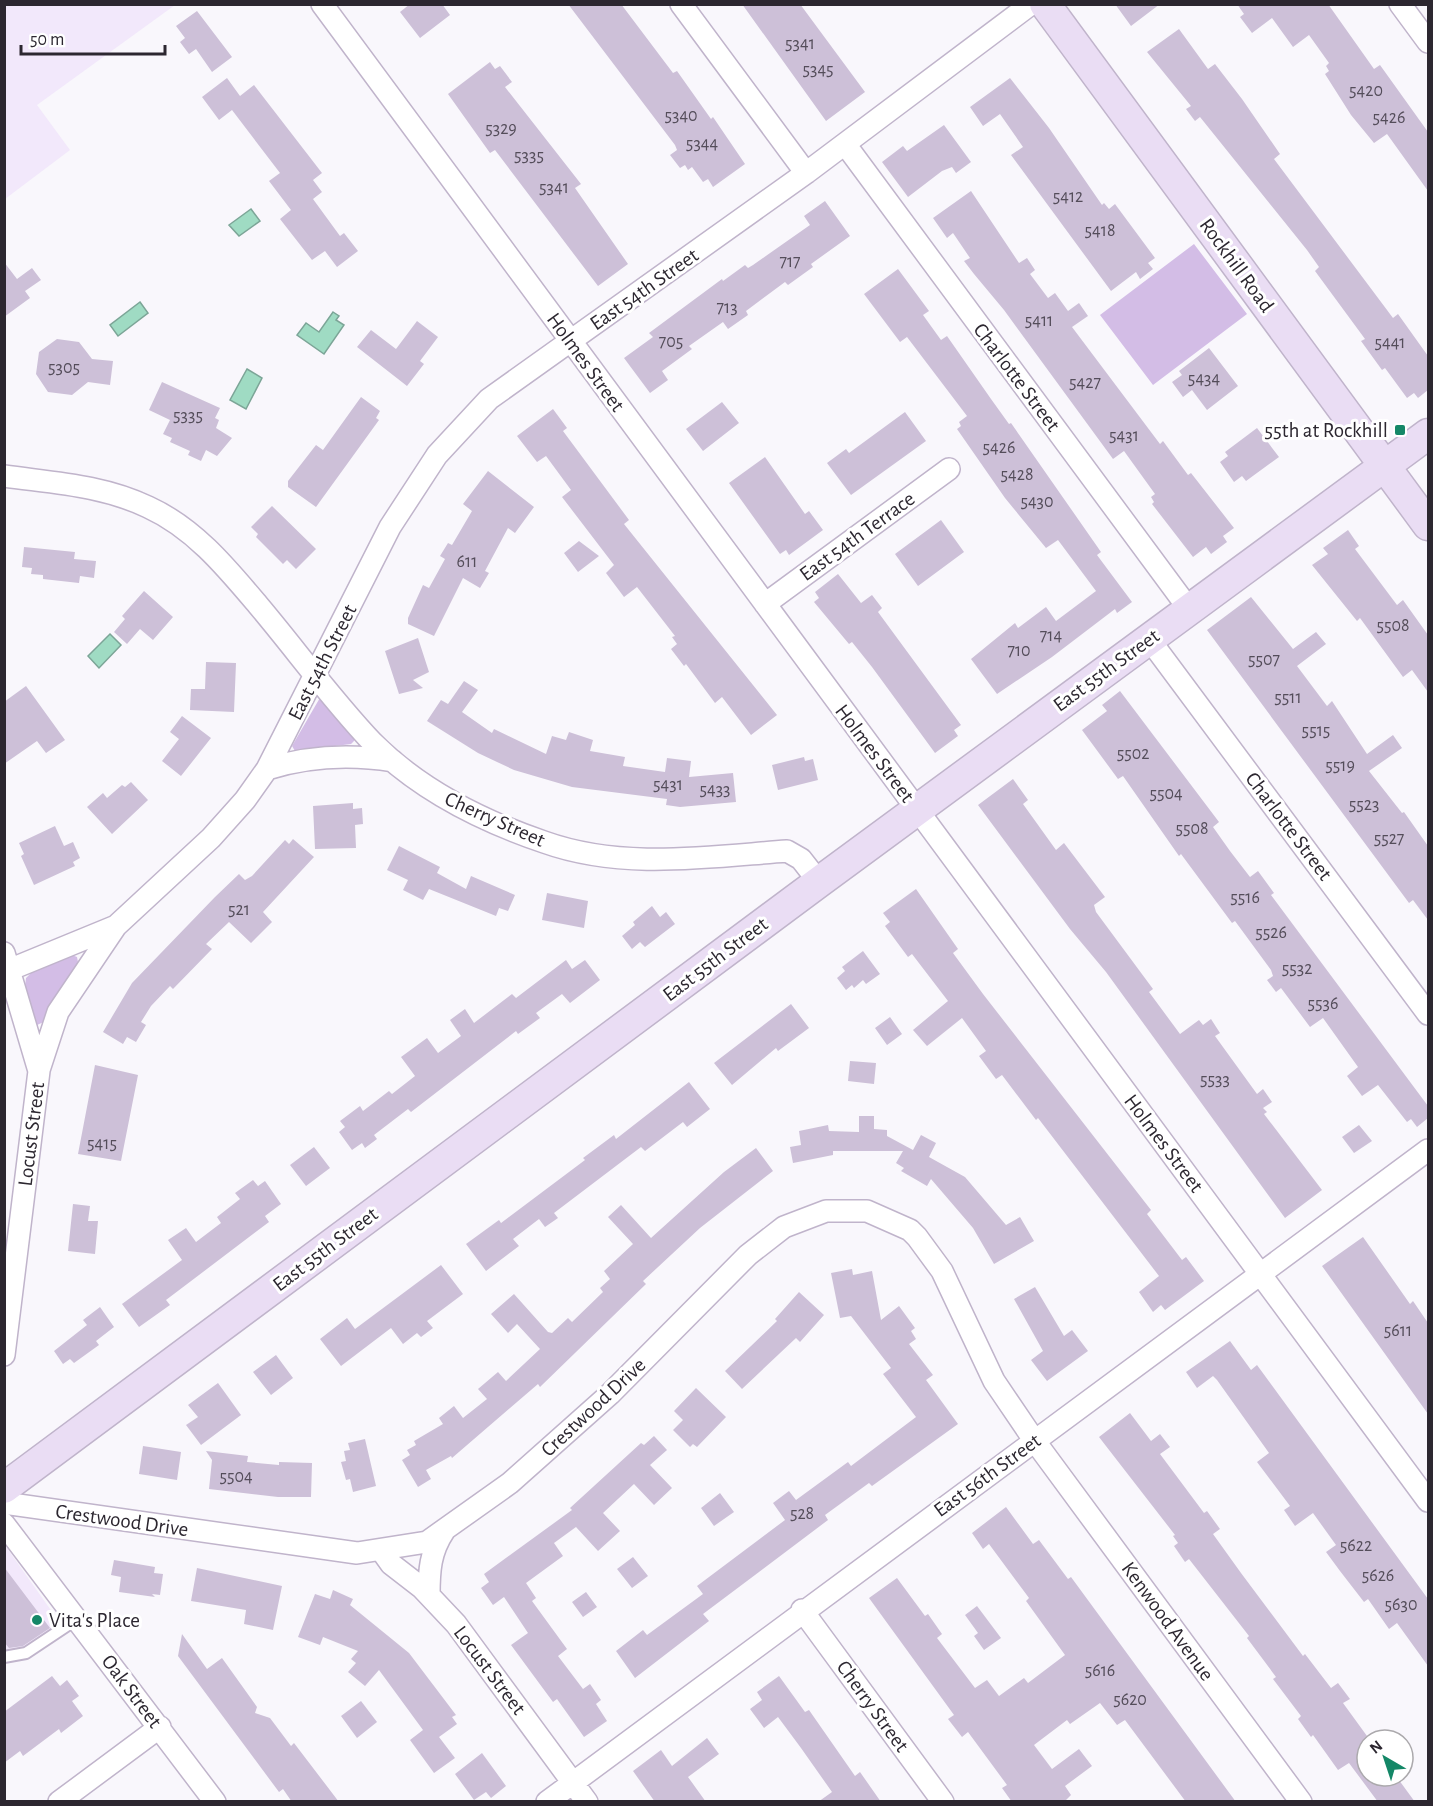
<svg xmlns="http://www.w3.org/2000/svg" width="1433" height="1806" viewBox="0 0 1433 1806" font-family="'Alegreya Sans',sans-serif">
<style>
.built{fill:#f2e8fb}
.green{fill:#d3bde6}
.water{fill:#9fdbc3;stroke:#7ca597;stroke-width:1.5}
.building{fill:#cdc0d8}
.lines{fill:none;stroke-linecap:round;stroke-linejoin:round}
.service-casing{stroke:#c0b4cb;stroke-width:14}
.minor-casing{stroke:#c0b4cb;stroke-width:24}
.secondary-casing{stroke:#c0b4cb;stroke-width:33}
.service{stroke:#fff;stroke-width:10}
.minor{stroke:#fff;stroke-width:21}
.secondary{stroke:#eaddf4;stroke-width:30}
.poi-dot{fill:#148767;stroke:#fff;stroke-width:2}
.labels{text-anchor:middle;stroke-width:6;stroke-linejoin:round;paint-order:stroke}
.number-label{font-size:18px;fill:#544d5a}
.street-label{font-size:21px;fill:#2c2730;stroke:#fff}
.poi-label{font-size:21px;fill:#2c2730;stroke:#fff;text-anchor:end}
</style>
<rect width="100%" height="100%" fill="#f9f7fc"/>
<path class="built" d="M5,4l170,1 -138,100 33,45 -65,49z
M4,1544l56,79 -55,41h-1z"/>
<path class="green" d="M1194,244l53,70 -94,71 -53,-70z
M321,696l33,42v3l-3,3 -56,7 -3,-5z
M72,955l5,2 1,5 -32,59 -9,4 -12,-39 1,-8 5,-5z"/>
<path class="water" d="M251,209l9,12 -21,15 -10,-11z
M140,302l8,11 -30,23 -8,-11z
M333,312l6,4 -3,4 8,5 -20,29 -27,-19 9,-12 13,9z
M247,369l15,9 -16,31 -16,-9z
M110,634l11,11 -22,23 -11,-12z"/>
<path class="building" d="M410,4h32l8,11 -30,23 -20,-26z
M568,4h53l52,69 4,-2 34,48 2,-2 32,47 -32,23 -5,-8 -5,3 -11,-15 -4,3 -3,-5 -5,3 -10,-13 7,-5 -2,-5z
M742,4h58l65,88 -39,29z
M1115,4h45l-29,22z
M1237,4h91l46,65 6,-4 48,67v59l-41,-57 -13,9 -23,-28 -26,-41 4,-3 -3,-5 3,-3 -20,-28 -16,12 -21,-29 -20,15 -12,-16 4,-3z
M197,11l35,46 -20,15 -16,-23 -7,5 -9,-12 5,-4 -9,-12z
M1179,29l29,40 7,-5 27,35 38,55 -6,5 119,159 5,-4 30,42v34l-10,8 -4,-5 -7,5 -22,-30 -3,2 -21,-29 4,-2 -50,-68 4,-4 -12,-17 -107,-133 -5,4 -9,-12 5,-3 -44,-54z
M490,62l5,7 5,-3 12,16 -7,5 76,97 -6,4 53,76 -30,22 -103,-136 -5,3 -42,-59z
M227,78l13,18 14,-11 68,88 -9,7 9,12 -9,7 27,37 4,-3 14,18 -21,16 -12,-16 -13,9 -32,-41 11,-9 -22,-29 11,-8 -48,-63 -13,10 -17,-23z
M1010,78l39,50 53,77 2,-2 5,6 6,-5 40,54 -7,5 5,6 -13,10 -4,-7 -25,19 -100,-136 12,-8 -23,-33 -17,12 -13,-19z
M944,125l27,37 -15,11 -4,-6 -10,4 -34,26 -26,-35 21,-16 4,5z
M971,191l48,72 8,-5 8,12 -5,4 18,24 7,-5 13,18 11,-8 9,13 -16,11 88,117 3,-3 25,34 3,-2 43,55 -11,8 4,6 -16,12 -5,-7 -13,10 -41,-53 2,-2 -3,-5 4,-3 -31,-43 -11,8 -109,-149 -30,-36 -10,-13 6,-3 -17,-25 -6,5 -14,-20z
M825,201l25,35 -39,28 2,3 -25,18 -3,-3 -39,29 2,4 -20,14 -5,-7 -34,24 3,3 -30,22 6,9 -18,13 -26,-35 29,-21 -4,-4 73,-54 1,2 22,-16 3,3 5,-3 57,-40 -6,-9z
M4,262l13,17 15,-11 9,12 -16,11 5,7 -26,19z
M898,269l31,42 -6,4 18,25 6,-4 44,63 18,25 2,-1 90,129 -4,3 35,47 -15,11 -2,-4 -63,48 -55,37 -26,-35 44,-36 3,5 28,-21 10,14 40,-30 -38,-51 -12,8 -41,-50 -48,-69 4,-3 -2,-4 8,-6 -60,-79 -7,5 -36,-48z
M417,321l21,16 -18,24 4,3 -17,22 -50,-39 14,-17 25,19z
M57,339l22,3 13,17 21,2 -3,24 -22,-3 -16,13 -24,-3 -12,-18 3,-22z
M1209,348l29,38 -31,24 -15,-20 -9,7 -11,-15 10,-7 -3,-4z
M162,382l58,26 -5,10 4,2 -3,8 16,10 -15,18 -11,-6 -5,11 -13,-6 2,-4 -20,-9 2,-4 -9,-4 7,-14 -21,-10z
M361,397l19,14 -4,7 3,2 -63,87 -28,-20v-6l28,-36 7,5z
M722,402l17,21 -36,28 -17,-22z
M553,409l14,19 -4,3 66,89 -5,4 153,191 -26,20 -29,-38 -7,6 -29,-39 -2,2 -13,-17 6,-5 -5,-7 3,-1 -38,-49 -13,10 -18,-24 8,-8 -52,-68 9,-7 -25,-34 -9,6 -20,-26z
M905,412l21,29 -75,54 -24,-32 19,-14 3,4z
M1257,428l22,29 -33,24 -4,-5 -8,6 -14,-20 8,-6 -3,-4z
M765,457l40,57 4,-3 14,19 -34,25 -3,-5 -6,4 -51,-71z
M488,471l46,36 -19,26 -7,-5 -23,43 4,2 -9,15 -17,-10 -29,58 -26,-12v-6l15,-33 6,3 16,-29 -5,-3 8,-13 4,2 20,-34 -9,-7z
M272,506l44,43 -20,20 -9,-9 -4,4 -27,-27 2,-3 -7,-7z
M941,520l23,32 -46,34 -23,-32z
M1348,530l11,16 -4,3 42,56 6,-5 25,35v57l-16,-22 -9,7 -43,-59 -3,3 -45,-56 16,-11 -5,-6z
M579,541l20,15 -21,16 -14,-19z
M24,547l51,5 -1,7 22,2 -2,17 -14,-2 -1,7 -36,-4v-4l-12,-1 1,-6 -10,-1z
M838,574l23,29 11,-8 10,13 -4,4 83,113 -7,5 4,6 -23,17 -63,-86 -20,-25 -3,2 -35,-42 5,-4 -4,-6z
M144,591l29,26 -20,23 -13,-11 -13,15 -13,-12 11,-13 -3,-3z
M1251,597l42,52 23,-17 10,12 -29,22 30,40 5,-5 35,53 26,-19 9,13 -33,23 33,42 2,-1 24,34v74l-15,-20 -4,3 -202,-273z
M418,638l11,34 -16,8 10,8 -24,6 -14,-43z
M206,662l30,1 -2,49 -44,-2 1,-21h14z
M464,681l14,9 -16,22 30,21 2,-4 52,25 6,-18 14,4 3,-8 24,8 -3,11 35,6 -2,9 42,6 2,-14 24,3 -2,16 44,-4 3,29 -56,5 -14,-2 1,-6 -95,-12 -58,-17 -36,-17 -51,-32 14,-21 7,4z
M26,686l39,54 -19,13 -9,-12 -33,23v-62z
M1120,691l99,131 -6,5 17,24 20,26 8,-6 16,22 -3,2 157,211v12l-11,9 -6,-8 -4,3 -29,-37 -16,11 -15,-20 11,-9 -35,-49 -13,9 -29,-39 -5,4 -9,-12 6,-4 -2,-6 -36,-49 -3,2 -51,-69 -2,2 -56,-80 -5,3 -36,-49 25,-19 -5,-6z
M182,716l29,22 -30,38 -19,-15 17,-22 -9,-7z
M804,757l1,4 8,-2 5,21 -40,10 -6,-25z
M1013,779l15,21 -5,4 33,46 8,-7 41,54 -11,8 2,7 57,77 -4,3 31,42 19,-14 4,5 8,-6 9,14 -5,3 42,58 6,-5 9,13 -9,6 4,4 -3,2 58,76 -37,28 -179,-246 -36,-43 -92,-124z
M131,782l17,18 -36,34 -25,-27 16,-14 4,5 15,-13 3,2z
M353,803v6l9,-1 1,16 -8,1 1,23 -41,1 -2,-43z
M55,826l9,20 9,-4 7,16 -7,4 2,4 -41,19 -13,-29 3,-2 -5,-11z
M293,839l21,18 -51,55 9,10 -21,21 -22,-21 -23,22 6,5 -39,40 -3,-3 -19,20 -10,16 5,3 -10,17 -9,-5 -4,7 -20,-12 29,-49 83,-86 24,-23 6,6 7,-4 33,-36 4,4z
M399,846l41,21 -3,6 29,16 5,-13 44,19 -7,16 -9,-3 -3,8 -67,-27 -6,11 -20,-10 5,-10 -21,-10z
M916,889l42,60 -5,4 30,41 168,216 -4,4 35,46 4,-3 18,24 -39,29 -4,-5 -8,7 -14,-20 20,-16 -121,-158 -2,2 -34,-45 -6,4 -17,-23 7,-5 -24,-33 -35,28 -14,-16 35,-29 -36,-47 -4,3 -23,-31 5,-4 -7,-9z
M547,893l41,8 -4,27 -42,-8z
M652,906l8,11 6,-5 9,12 -30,23 -5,-5 -8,7 -10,-13 13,-11 -2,-3z
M863,951l17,23 -14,10 -3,-4 -9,8 -2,-3 -6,5 -9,-12 8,-7 -3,-4z
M566,960l6,9 13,-9 15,20 -30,23 -8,-9 -26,19 4,5 -22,16 -2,-3 -105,81 -3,-3 -34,26 3,4 -12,9 -3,-5 -10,7 -13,-18 6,-5 -5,-6 20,-15 3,5 26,-20 3,3 23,-18 -14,-19 26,-19 11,15 23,-17 -11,-16 15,-11 9,14 38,-29 4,4z
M791,1004l18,24 -31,23 -2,-3 -44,37 -18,-22z
M890,1017l12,17 -15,11 -12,-17z
M850,1061l26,2 -2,21 -26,-3z
M95,1065l43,10 -17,86 -43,-7z
M689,1082l21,27 -23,18 -4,-5 -38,29 -4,-4 -87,66 4,5 -13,9 -6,-8 -26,20 6,7 -33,25 -20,-27 33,-24 2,3 84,-63 -2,-2 31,-23 2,4z
M859,1116h15v13l13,1v6l26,14 8,-15 15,8 -7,14 36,20 41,48 14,-8 14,24 -40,23 -21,-36 -42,-49 -4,7 -26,-15 3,-3 -8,-5 7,-12h-70v4l-40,8 -3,-16 11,-2 -2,-14 29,-6 1,6 30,1z
M1359,1125l13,16 -18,12 -12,-16z
M314,1147l16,21 -24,18 -16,-21z
M756,1148l17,23 -73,57 -57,53 3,3 -106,103 -2,-3 -86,74 -1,-2 -25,14 5,9 -13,8 -16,-27 8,-5 -3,-5 9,-5 -2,-4 29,-17 -4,-6 15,-12 9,12 24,-19 -9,-10 20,-17 8,9 34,-32 -23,-25 -9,9 -17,-19 23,-20 34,38 4,1 16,-15 4,4 31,-30 -3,-4 10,-9 -6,-8 29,-27 -25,-27 13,-12 30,33 73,-66z
M253,1180l5,6 7,-5 16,23 -16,12 4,6 -103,78 4,5 -31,22 -17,-23 60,-44 -14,-20 18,-12 10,14 25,-19 -4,-6 23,-18 -5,-6z
M73,1204l17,2 -2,15h10l-3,33 -27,-3z
M1363,1237l47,67 3,-3 15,22v91l-106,-148z
M441,1265l22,29 -36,27 6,7 -12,9 -4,-4 -14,11 -12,-16 -50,38 -21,-27 27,-21 8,11z
M852,1269l1,6 19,-4 9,49 18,-14 16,22 -4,3 5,8 -7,5 24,31 -7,5 32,44 -86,62 -3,-3 -44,32 3,5 -125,94 6,7 -74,57 -19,-27 27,-21 4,5 56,-41 -6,-8 88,-66 -12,-17 16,-12 7,9 52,-38 3,4 65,-49 -33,-43 8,-6 -40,-52 -11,2 -9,-45z
M1035,1287l29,49 8,-6 16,21 -41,30 -16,-21 12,-9 -29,-52z
M799,1292l25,23 -24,27 -4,-4 -54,51 -17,-18 52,-50 -2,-2z
M100,1307l14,20 -18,14 3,4 -25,18 -4,-4 -7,5 -9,-13 33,-26 -4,-5z
M1230,1341l21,29 6,-5 171,234v67l-31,-43 -8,6 -21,-30 -4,3 -24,-31 -14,-19 10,-7 -23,-32 -18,13 -11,-16 6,-4 -33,-44 12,-9 -52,-73 -4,-4 -16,12 -11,-16z
M276,1355l17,23 -22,17 -18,-23z
M218,1383l23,32 -40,30 -15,-20 12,-8 -10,-12z
M696,1388l30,29 -29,30 -4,-3 -3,3 -17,-17 10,-10 -9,-9z
M1130,1413l21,28 9,-7 10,13 -10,7 44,59 3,-2 13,18 -7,5 28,39 62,83 2,-2 26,34 7,-5 12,16 -7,4 24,33v40h29l19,26h-37l-29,-39 -11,7 -25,-35 -2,2 -13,-18 3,-3 -28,-37 3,-2 -29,-39 2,-2 -60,-77 -4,3 -11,-16 4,-3 -5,-7 2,-1 -76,-98z
M654,1436l13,14 -17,15 22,23 -18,17 -20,-21 -31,29 17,18 -22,20 -22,-24 -22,16 9,13 -37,27 10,15 -4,3 35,48 -9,7 25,33 7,-5 11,16 -5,4 11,17 -23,16 -27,-38 -4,3 -42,-57 17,-12 -24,-36 -11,8 -12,-17 8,-6 -5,-8 88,-64 -2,-2 71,-65 3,2z
M365,1439l11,47 -23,6 -3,-13 -4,1 -5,-18 5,-1 -2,-10 6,-1 -2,-7z
M143,1446l38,6 -4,28 -38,-6z
M206,1451l42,5 -1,6 32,3v-3l33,1 -1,34h-33l-69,-8 3,-29z
M720,1493l14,19 -20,14 -13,-18z
M1006,1507l27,37 6,-4 29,39 3,-2 165,225h-50l-61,-82 -8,5 -17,-22 -30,21 -3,-4 -33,25 18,24 27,-20 13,17 -27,20 6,9 -7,7h-52l-10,-14 5,-3 -39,-53 -6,5 -14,-18 6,-4 -85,-117 28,-20 28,38 3,-2 14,20 -5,4 38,50 12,-8 12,16 25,-18 4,5 37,-28 -39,-54 3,-3 -40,-54 -6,5 -11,-16z
M633,1557l15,19 -16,12 -15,-19z
M114,1560l41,7 -1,6 9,1 -3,21 -8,-1 3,3 -36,-5 2,-15 -10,-2z
M4,1567l46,61 -27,18 -14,2 -5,-6z
M197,1568l85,18 -9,44 -29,-6 2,-14 -55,-9z
M333,1590l20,9 -3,6 59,48 47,62 -4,2 5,7 -18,13 16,21 -21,15 -24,-33 13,-10 -44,-60 -14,16 -17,-14 8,-9 -5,-4 7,-8 -35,-14 -3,8 -22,-8 17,-43 15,5z
M586,1592l11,15 -14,10 -11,-15z
M977,1606l24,32 -17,12 -10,-14 4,-3 -13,-18z
M182,1634l25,35 15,-11 35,49 -2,6 15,5 21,28 3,-3 45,59h-47l-9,-13 -4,3 -101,-136z
M52,1676l8,10 7,-6 12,16 -7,5 11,15 -22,17 -2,-4 -36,27 -3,-5 -16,12v-51z
M779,1676l26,36 4,-2 46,66 5,-4 21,30h-63l14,-10 -31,-44 -23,-31 -14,11 -14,-19 12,-9 -5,-8z
M361,1701l16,21 -20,16 -16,-22z
M707,1738l12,16 -31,23 18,25h-51l-22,-31 28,-21 11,16z
M482,1753l24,33 -15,12 -5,-6 -12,8 -19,-26z"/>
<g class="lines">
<g class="service-casing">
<path id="service" d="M4,1657l22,-4 51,-34"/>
</g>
<g class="minor-casing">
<path id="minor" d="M322,4l1106,1497
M681,4l125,169
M1400,4l28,38
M845,144l344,465
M4,476c50,7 98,9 144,31 46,21 78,60 110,98 38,45 74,95 115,138 47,47 109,78 171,99 78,28 162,15 243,9l14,8 18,23
M765,604l184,-135
M1149,639l279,375
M267,769c42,-13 83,-15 126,-8
M4,953l35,118 -35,284
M4,972l112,-46 95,-88 34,-38 22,-31 123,-242 47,-72 52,-56 317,-226 225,-169
M39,1070l19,-58 58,-86
M4,1503l353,50 70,-11 83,-59 100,-89 138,-139 36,-28 42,-16h41l43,19 7,7 25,34 52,110 40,59 267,362
M4,1524l211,278
M381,1550l10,14 31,24 34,36 131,178
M429,1595c0,-24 1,-43 15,-64
M802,1610l141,192
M59,1802l101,-75
M547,1802l881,-652"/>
</g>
<g class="secondary-casing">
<path id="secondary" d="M1045,4l383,521
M4,1488l815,-606 609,-448"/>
</g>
<use href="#service" class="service"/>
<use href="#minor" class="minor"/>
<use href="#secondary" class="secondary"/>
</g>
<g class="poi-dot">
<rect x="1394" y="424" width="12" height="12" rx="3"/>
<circle cx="37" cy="1620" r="6"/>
</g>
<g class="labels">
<g class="number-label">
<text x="800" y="49">5341</text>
<text x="818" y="75">5345</text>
<text x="1366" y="96">5420</text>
<text x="681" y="121">5340</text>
<text x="1389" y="123">5426</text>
<text x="501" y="134">5329</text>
<text x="702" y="149">5344</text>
<text x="529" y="161">5335</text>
<text x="554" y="193">5341</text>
<text x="1068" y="202">5412</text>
<text x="1100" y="236">5418</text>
<text x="790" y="267">717</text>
<text x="727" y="313">713</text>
<text x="1039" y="326">5411</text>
<text x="671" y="347">705</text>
<text x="1390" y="348">5441</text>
<text x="64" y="373">5305</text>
<text x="1204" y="384">5434</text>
<text x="1085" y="388">5427</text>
<text x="188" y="421">5335</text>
<text x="1124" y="441">5431</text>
<text x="999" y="453">5426</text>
<text x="1017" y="480">5428</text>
<text x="1037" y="507">5430</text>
<text x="467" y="567">611</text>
<text x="1393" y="631">5508</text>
<text x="1051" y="641">714</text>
<text x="1019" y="656">710</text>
<text x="1264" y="665">5507</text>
<text x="1288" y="703">5511</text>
<text x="1316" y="736">5515</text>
<text x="1133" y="759">5502</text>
<text x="1340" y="771">5519</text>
<text x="668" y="790">5431</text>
<text x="715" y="795">5433</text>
<text x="1166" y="799">5504</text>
<text x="1364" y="810">5523</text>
<text x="1192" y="834">5508</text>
<text x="1389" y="844">5527</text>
<text x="1245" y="903">5516</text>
<text x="239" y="915">521</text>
<text x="1271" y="938">5526</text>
<text x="1297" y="974">5532</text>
<text x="1323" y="1009">5536</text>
<text x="1215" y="1085">5533</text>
<text x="102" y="1149">5415</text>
<text x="1398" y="1336">5611</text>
<text x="236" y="1482">5504</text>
<text x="802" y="1519">528</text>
<text x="1356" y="1551">5622</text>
<text x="1378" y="1581">5626</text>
<text x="1401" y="1610">5630</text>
<text x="1100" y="1676">5616</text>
<text x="1130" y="1705">5620</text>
</g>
<g class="street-label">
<text transform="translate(1237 265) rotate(54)" y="7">Rockhill Road</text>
<text transform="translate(644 289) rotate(-35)" y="7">East 54th Street</text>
<text transform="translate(586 362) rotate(54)" y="7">Holmes Street</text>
<text transform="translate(1017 377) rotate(53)" y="7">Charlotte Street</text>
<text transform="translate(857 536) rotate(-36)" y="7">East 54th Terrace</text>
<text transform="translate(322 662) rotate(-63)" y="7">East 54th Street</text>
<text transform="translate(1106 670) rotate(-36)" y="7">East 55th Street</text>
<text transform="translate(875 753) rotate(53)" y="7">Holmes Street</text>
<text transform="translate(495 819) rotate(24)" y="7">Cherry Street</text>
<text transform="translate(1289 826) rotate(53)" y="7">Charlotte Street</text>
<text transform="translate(715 959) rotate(-37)" y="7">East 55th Street</text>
<text transform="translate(31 1134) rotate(-83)" y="7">Locust Street</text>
<text transform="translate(1164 1143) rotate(53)" y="7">Holmes Street</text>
<text transform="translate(325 1249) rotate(-37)" y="7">East 55th Street</text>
<text transform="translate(593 1407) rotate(-43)" y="7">Crestwood Drive</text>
<text transform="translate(987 1475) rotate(-36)" y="7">East 56th Street</text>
<text transform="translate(122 1520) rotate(8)" y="7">Crestwood Drive</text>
<text transform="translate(1168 1621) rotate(54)" y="7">Kenwood Avenue</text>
<text transform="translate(490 1670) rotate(53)" y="7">Locust Street</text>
<text transform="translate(132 1691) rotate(53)" y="7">Oak Street</text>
<text transform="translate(873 1706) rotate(54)" y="7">Cherry Street</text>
</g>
<g class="poi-label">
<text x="1388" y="437">55th at Rockhill</text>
<text x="49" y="1627" text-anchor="start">Vita's Place</text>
</g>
</g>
<rect width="1433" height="1806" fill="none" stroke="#2c2730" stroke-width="12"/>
<g transform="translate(1385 1758) rotate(321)"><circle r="28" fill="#ffffff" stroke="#aba9ac" stroke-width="1.5"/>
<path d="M0-4.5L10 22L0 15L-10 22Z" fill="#148767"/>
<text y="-9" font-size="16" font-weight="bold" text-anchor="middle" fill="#2c2730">N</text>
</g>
<path d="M21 45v9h144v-9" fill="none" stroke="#2c2730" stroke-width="3"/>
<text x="30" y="45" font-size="18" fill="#2c2730" stroke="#ffffff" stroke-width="4.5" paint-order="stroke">50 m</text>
</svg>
